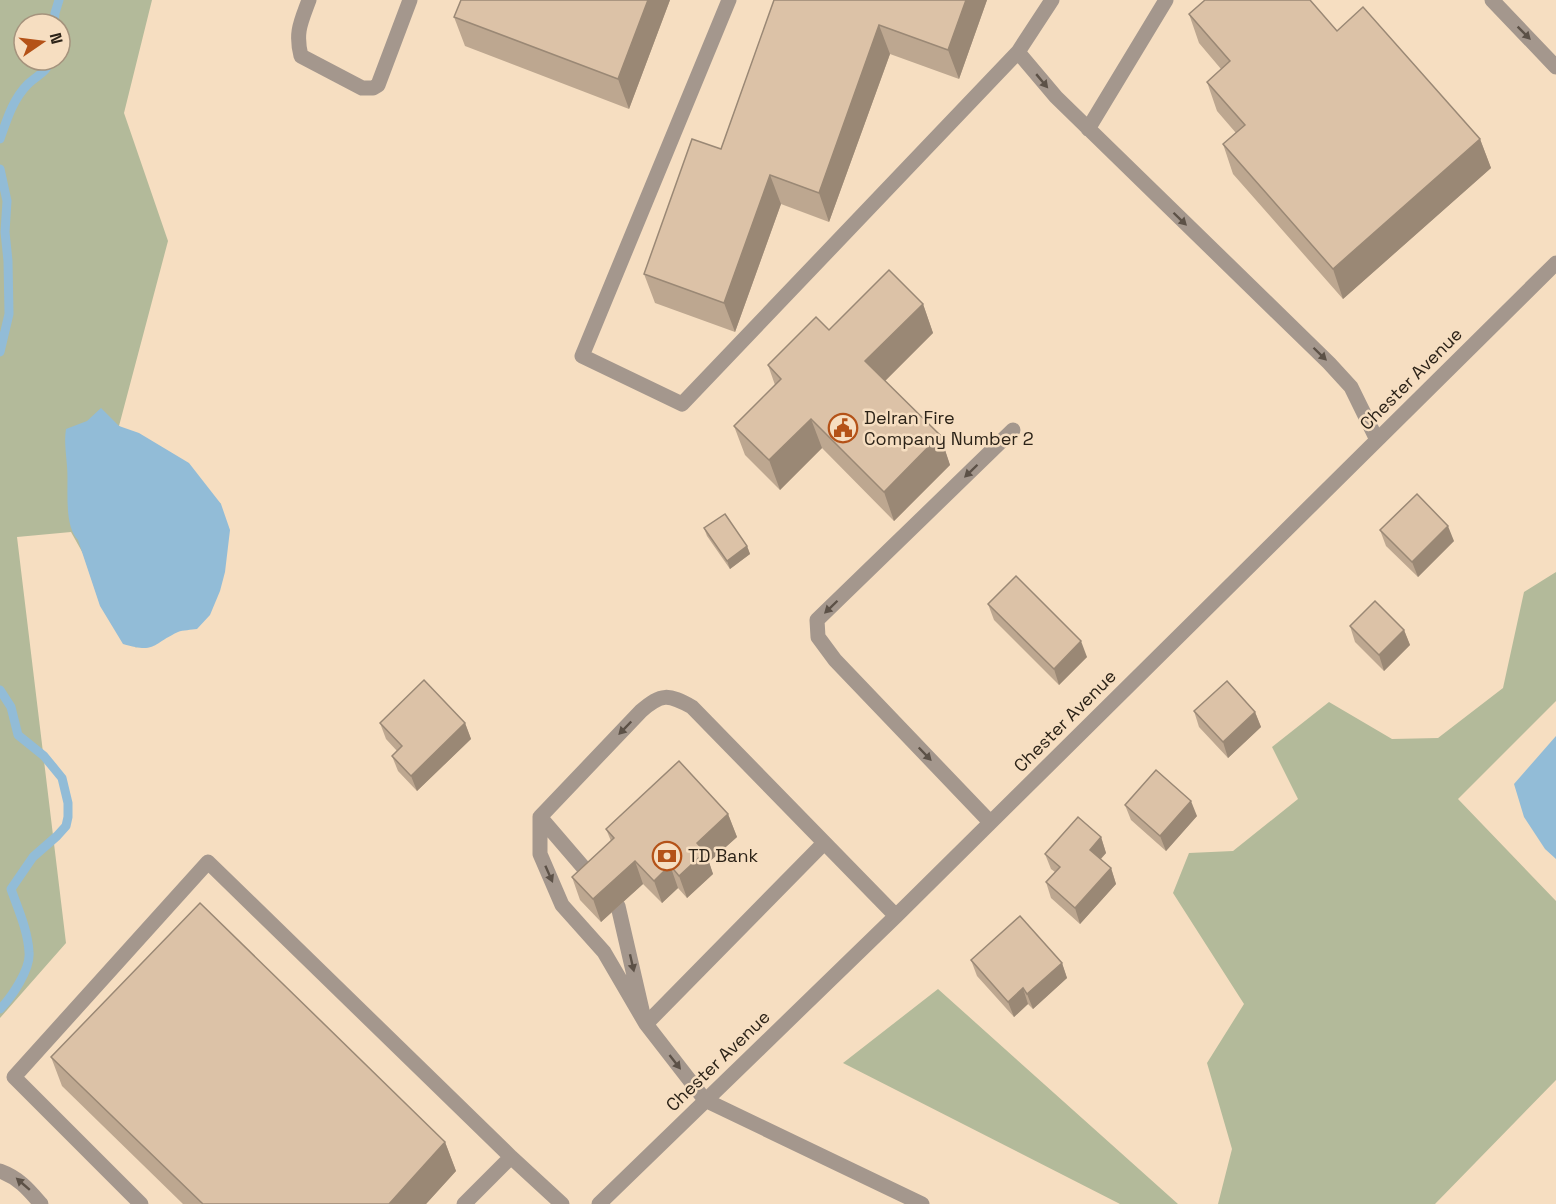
<svg xmlns="http://www.w3.org/2000/svg" width="1556" height="1204" viewBox="0 0 1556 1204" font-family="'Space Grotesk',sans-serif">
<style>
.green{fill:#b3ba9a;fill-rule:evenodd}
.water{fill:#92bcd7}
.lines{fill:none;stroke-linecap:round;stroke-linejoin:round}
.stream{stroke:#92bcd7;stroke-width:9}
.minor{stroke:#a4978d;stroke-width:15}
.wall{fill:#bda790}
.shaded-wall{fill:#9a8875}
.building{fill:#dcc2a7;stroke:#9a8875;stroke-width:1.5}
.oneway{fill:#5c5147}
.labels{text-anchor:middle;stroke-width:5;stroke-linejoin:round;paint-order:stroke}
.street-label{font-size:18px;fill:#2c2318;stroke:#f6dec1}
.poi-label{font-size:18px;fill:#2c2318;stroke:#f6dec1;text-anchor:start}
</style>
<rect width="100%" height="100%" fill="#f6dec1"/>
<path class="green" d="M0,0h152l-28,113 44,128 -49,185 102,78 -85,144 -65,-116 -54,5 49,406 -66,75zM24,24h36v36h-36z
M1556,572v129l-98,98 98,102v179l-121,124h-217l14,-55 -25,-86 37,-59 -71,-111 16,-40 44,-2 65,-52 -26,-52 57,-45 63,37 46,-1 65,-50 21,-96z
M938,989l240,215h-58l-277,-141z"/>
<path class="water" d="M101,408l18,18 20,7 50,30 32,41 9,26 -5,42 -5,19 -10,24 -13,14c-6,1 -14,1 -19,3 -26,12 -22,22 -55,12l-23,-38 -22,-66c-15,-15 -9,-54 -11,-74 -1,-14 -3,-24 -1,-37l21,-8z
M1556,736v123l-11,-10 -21,-32 -10,-33z"/>
<g class="lines">
<path class="stream" d="M54,24l1,-11 4,-13
M0,139c7,-20 13,-40 28,-55 9,-9 19,-11 22,-24
M0,169l7,32 -2,31 3,29 1,53 -9,38
M0,690l11,17 7,28 26,21 18,22 6,25v14l-2,9 -9,10 -24,21 -22,32c7,20 17,42 18,63 2,17 -18,46 -29,57"/>
<path class="minor" d="M309,0c-8,22 -14,32 -8,56l61,32h11l5,-3 32,-85
M729,0l-147,356 100,48 336,-352
M1052,0l-34,52 38,45 273,266 22,24 26,53
M1492,0l64,67
M1088,129l78,-129
M540,817l55,64
M990,822l-155,-162 -17,-23 -1,-17 196,-190
M618,906l24,104
M896,916l-204,-209c-24,-13 -30,-14 -51,4l-101,106v37l22,51 42,47 42,72 59,76 217,104
M646,1024l178,-181
M511,1157l51,47
M0,1171c19,7 28,18 41,33
M141,1204l-127,-127 194,-215 303,295 -47,47
M599,1204l297,-288 660,-653"/>
</g>
<path class="wall" d="M461,0h209l-41,109 -164,-63 -11,-29z
M774,0h213l-28,79 -69,-25 -61,168 -48,-18 -46,128 -80,-29 -11,-29 77,-125z
M1189,14l148,17 143,108 11,29 -148,131 -110,-125 -10,-30 13,-11 -19,-22 -10,-29 14,-13 -22,-26z
M923,304l10,29 -48,48 55,54 10,30 -56,56 -72,-73 -42,42 -35,-35 -11,-29 41,-41 -7,-20 61,-35z
M704,528l43,18 3,8 -20,15 -23,-33z
M1380,530l74,11 -36,36 -32,-31z
M988,604l99,53 -28,28 -65,-65z
M1350,626l54,4 6,15 -26,26 -29,-29z
M1194,711l61,1 6,15 -33,31 -29,-31z
M380,723h85l6,16 -54,52 -19,-20 -6,-15 5,-5 -11,-12z
M1125,805l72,11 -31,35 -35,-31z
M728,814l9,23 -28,25 4,12 -26,24 -9,-10 -16,15 -19,-19 -42,38 -21,-22 -8,-23 39,-36 -5,-12z
M1101,837l5,16 -5,6 10,9 5,16 -36,40 -29,-26 -5,-16 9,-10 -4,-3 -6,-15z
M971,960l91,3 5,15 -34,31 -5,-5 -14,13 -37,-41z
M51,1057l394,85 11,29 -30,33h-243l-121,-118z"/>
<path class="shaded-wall" d="M648,0h22l-41,109 -11,-30z
M966,0h21l-28,79 -11,-29z
M879,25l11,29 -61,168 -10,-29z
M1480,139l11,29 -148,131 -10,-30z
M770,175l11,29 -46,128 -11,-29z
M923,304l10,29 -57,57 -11,-29z
M811,419l11,29 -42,42 -11,-30z
M940,435l10,30 -56,56 -10,-29z
M1448,526l6,15 -36,36 -6,-15z
M747,546l3,8 -20,15 -3,-8z
M1404,630l6,15 -26,26 -5,-16z
M1081,641l6,16 -28,28 -5,-16z
M1255,712l6,15 -33,31 -5,-16z
M465,723l6,16 -54,52 -6,-15z
M1191,801l6,15 -31,35 -6,-15z
M728,814l9,23 -28,25 4,12 -26,24 -8,-22 18,-33z
M1101,837l5,16 -11,12 -5,-15z
M635,861l8,23 -42,38 -8,-23z
M670,865l8,23 -16,15 -8,-22z
M1111,868l5,16 -36,40 -5,-16z
M1062,963l5,15 -34,31 -6,-15z
M1023,988l5,16 -14,13 -6,-15z
M445,1142l11,29 -30,33h-37z"/>
<path class="building" d="M461,0h187l-30,79 -164,-62z
M774,0h192l-18,50 -69,-25 -60,168 -49,-18 -46,128 -80,-29 48,-135 29,10z
M1205,0h105l27,31 26,-24 117,132 -147,130 -110,-125 22,-19 -38,-43 23,-21 -41,-47z
M889,270l34,34 -58,57 75,74 -56,57 -73,-73 -42,41 -35,-34 47,-47 -13,-14 48,-48 13,13z
M1417,494l31,32 -36,36 -32,-32z
M725,514l22,32 -20,15 -23,-33z
M1016,576l65,65 -27,28 -66,-65z
M1375,601l29,29 -25,25 -29,-29z
M424,680l41,43 -54,53 -19,-20 10,-10 -22,-23z
M1227,681l28,31 -32,30 -29,-31z
M679,761l49,53 -31,29 8,9 -26,24 -9,-11 -16,16 -19,-20 -42,38 -21,-22 42,-39 -8,-9z
M1156,770l35,31 -31,35 -35,-31z
M1078,817l23,20 -11,13 21,18 -36,40 -29,-26 14,-15 -15,-13z
M200,903l245,239 -56,62h-186l-152,-147z
M1020,916l42,47 -35,31 -4,-6 -15,14 -37,-42z"/>
<defs><path id="oneway-solid" d="M-6-.8H1V-3.2L6.5 0L1 3.2V.8H-6Z" transform="scale(1.5)"/></defs>
<g class="oneway">
<use href="#oneway-solid" transform="translate(1524 33) rotate(45)"/>
<use href="#oneway-solid" transform="translate(1042 81) rotate(50)"/>
<use href="#oneway-solid" transform="translate(1180 219) rotate(44)"/>
<use href="#oneway-solid" transform="translate(1320 354) rotate(44)"/>
<use href="#oneway-solid" transform="translate(971 471) rotate(136)"/>
<use href="#oneway-solid" transform="translate(831 607) rotate(136)"/>
<use href="#oneway-solid" transform="translate(625 728) rotate(134)"/>
<use href="#oneway-solid" transform="translate(925 754) rotate(46)"/>
<use href="#oneway-solid" transform="translate(549 874) rotate(66)"/>
<use href="#oneway-solid" transform="translate(632 963) rotate(77)"/>
<use href="#oneway-solid" transform="translate(675 1062) rotate(52)"/>
<use href="#oneway-solid" transform="translate(23 1184) rotate(-139)"/>
</g>
<defs>
<g id="civic-ring" transform="scale(1.5)"><circle r="9.5" fill="#f6dec1" stroke="#b45218" stroke-width="1.5"/><path d="M-.6-6.5H3V-4.5H.6V-3L4-1V1h2V6H-6V1h2V-1L-.6-3ZM-1.2 2.5V6h2.4V2.5Z" fill="#b45218"/></g>
<g id="bank-ring" transform="scale(1.5)"><circle r="9.5" fill="#f6dec1" stroke="#b45218" stroke-width="1.5"/><path d="M-6-4H6V4H-6ZM0-2.3a2.3 2.3 0 1 0 0 4.6a2.3 2.3 0 1 0 0-4.6Z" fill="#b45218"/></g>
</defs>
<g fill-rule="evenodd">
<use href="#civic-ring" x="843" y="428"/>
<use href="#bank-ring" x="667" y="856"/>
</g>
<g class="labels">
<g class="street-label">
<text transform="translate(1411 379) rotate(-45)" y="6">Chester Avenue</text>
<text transform="translate(1065 721) rotate(-45)" y="6">Chester Avenue</text>
<text transform="translate(718 1061) rotate(-44)" y="6">Chester Avenue</text>
</g>
<g class="poi-label">
<text x="864" y="424">Delran Fire<tspan x="864" dy="21">Company Number 2</tspan></text>
<text x="688" y="862">TD Bank</text>
</g>
</g>
<g transform="translate(42 42) rotate(76)"><circle r="28" fill="#f6dec1" stroke="#a5937d" stroke-width="1.5"/>
<path d="M0-4.5L10 22L0 15L-10 22Z" fill="#b45218"/>
<text y="-9" font-size="16" font-weight="bold" text-anchor="middle" fill="#2c2318">N</text>
</g>
</svg>
